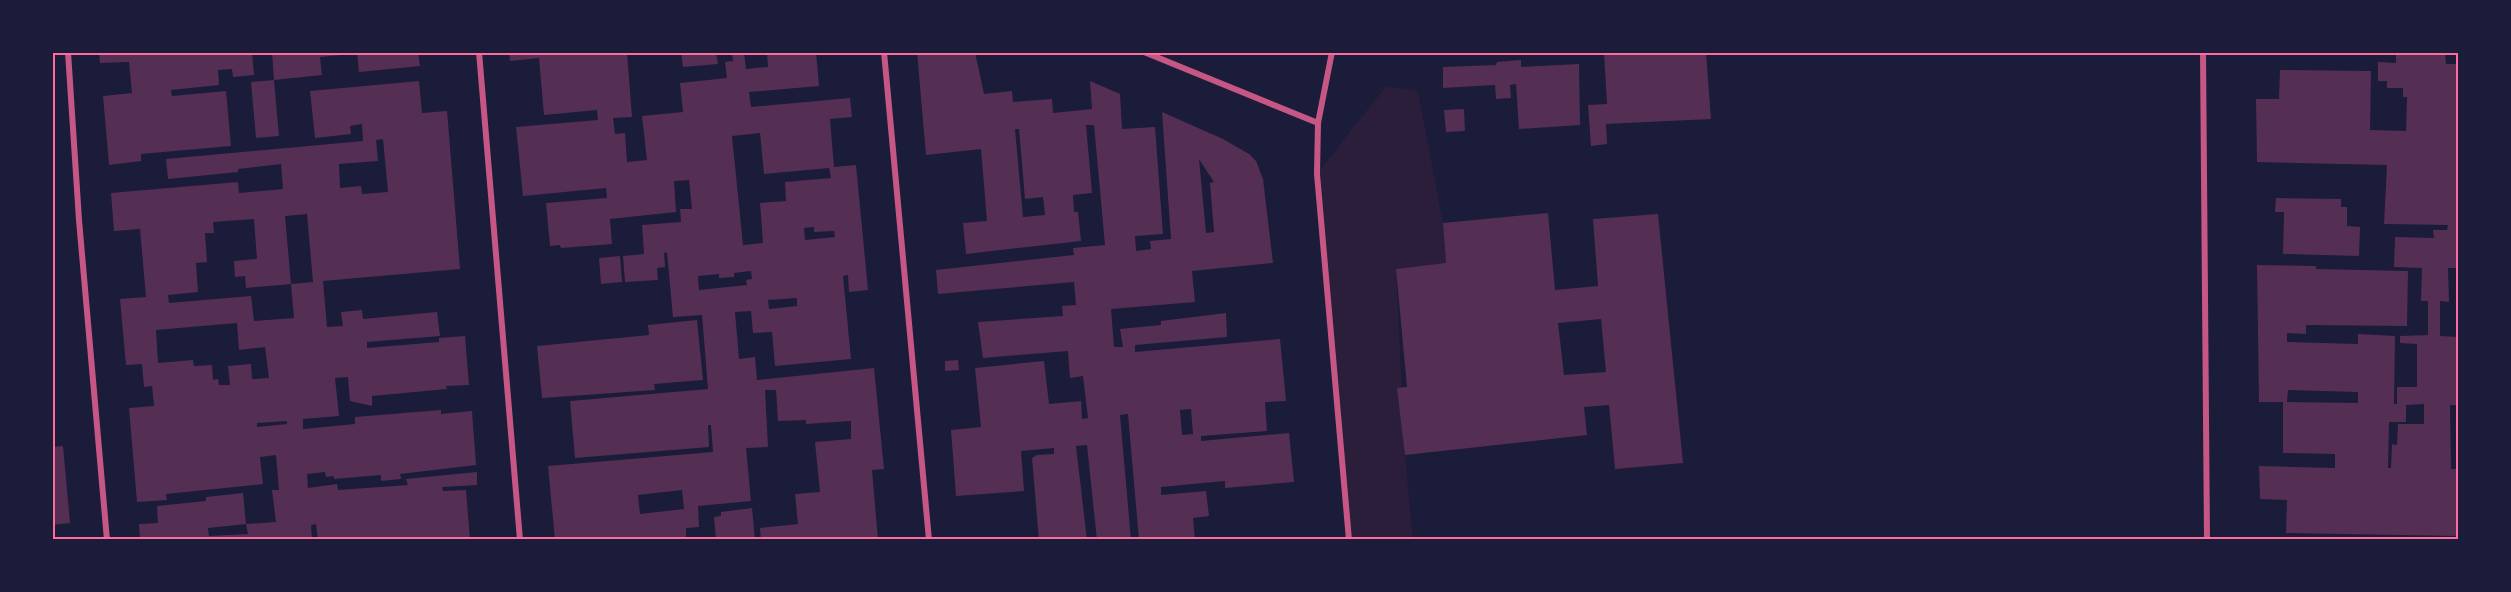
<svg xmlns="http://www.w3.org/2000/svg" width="2511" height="592" viewBox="0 0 2511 592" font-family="Mulish,sans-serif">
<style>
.green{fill:#2a1e3b}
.building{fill:#542f53;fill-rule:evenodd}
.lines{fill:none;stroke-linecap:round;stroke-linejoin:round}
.minor{stroke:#c65784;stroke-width:6}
.neatline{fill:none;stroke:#ff6b9d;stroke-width:2}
</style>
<rect width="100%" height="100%" fill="#1b1b3a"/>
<path class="green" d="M1386,86l32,5 25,132 3,40 -50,6 9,186 8,84h-64l-32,-365z"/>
<path class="building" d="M99,52h153l2,23 -21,2 -1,-8 -14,1 1,15 -48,5 1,6 54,-5 5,55 -90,8v7l-32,4 -6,-69 29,-3 -3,-31 -29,1z
M272,52h69v3l-21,2 2,18 -48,5 5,56 -23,2 -5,-56 23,-2z
M357,52h61l2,14 -61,6z
M509,52h88l1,3 29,-3 5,65 -19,1 2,16 10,-1 2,29 20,-2 -5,-44 41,-4 -3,-29 47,-5 -2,-16 8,-1 -1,-9h12l2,17 22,-2 -1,-15h49l3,34 -70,6 2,15 99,-9 2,19 -22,2 4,48 22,-2 12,125 -19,2 -1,-17 -5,1 8,83 -76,7 -3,-34 -19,1 -2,-22 -16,1 4,47 16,-2 2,23 117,-12 10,101 -12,1 6,70h-117l-1,-12 38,-4 -3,-30 25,-2 -5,-50 36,-3v-18l-45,3v-4l-28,1 -2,-31h-11l3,57 -22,1 5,53 -53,5 1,21 -13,1v12h-131l-7,-74 165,-14 -2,-27h-3l1,22 -134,11 -5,-57 138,-12 -6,-74 -29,2 -6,-65 -3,1 1,14 -8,1 1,12 -33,2 -2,-26 21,-2 -2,-29 39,-3 -1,-13h12l-3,-29 -15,1 2,31 -66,7 2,25 -51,4 -1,-3 -10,1 -4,-43 61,-5 -1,-10 -83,8 -7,-69 82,-7 -1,-10 -53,5 -5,-57 -29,3zM760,133l4,41 65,-6 2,10 -46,4 1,19 -26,2 3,40 -20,2 -11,-109zM814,227v5l20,-1 1,6 -30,3 -1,-12zM751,271l1,8 -6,1 1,5 -48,5 -1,-14 21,-2v4l15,-1v-4zM797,298v8l-28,3 -1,-9zM682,490l2,19 -44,5 -2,-19z
M681,52h35l2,12 -35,3z
M917,52h58l9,42 28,-3 1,11 39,-3 1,14 39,-4 -2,-28 30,13 2,35 33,-2 8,107 -28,2 1,15 15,-2 -1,-8 21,-2 -9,-127 61,27 26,15 7,7 7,18 10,84 -81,8 3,31 -84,7 3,38h9l-3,-18 41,-4v-4l65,-8 1,24 -92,8v7l145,-13 6,62 -21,1 2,29 -66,5v5l88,-8 5,49 -69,6v-7l-64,6v8l45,-4 3,25 -16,2 2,22h-56l-11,-126 -8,1 11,125h-34l-10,-95 -11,1 11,94h-48l-7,-82 5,-3 17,-1v-6l-33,3 3,40 -68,5 -5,-66 30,-3 -6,-59 69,-7 5,43 32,-3 1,18 6,-1 -5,-42 -13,2 -2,-27 -85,7 -5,-36 85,-6 -1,-10 14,-1 -2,-23 -136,12 -2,-24 138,-15 -1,-7 32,-3 -11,-120h-8l6,68 -19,2 1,17h4l3,29 -115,13 -3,-31 24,-2 -6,-72 -55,6zM1015,129h4l6,70 18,-2 2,18 -22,2zM1199,159l15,23 -4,1 4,49 -8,1zM1191,409l2,25 -11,1 -2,-25z
M1604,52h102l5,67 -105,5 1,20 -16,2 -3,-41 19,-1z
M2396,52h49l1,12h12v204h-10l1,34 -9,-1v35l18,1v68h-8l1,64h7v67l-172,-3 1,-33 -27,-1 -1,-33 76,2v-14l-52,-1v-51h-24l-2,-137 59,1v3l92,2 -1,55 -101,-1v9l-19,-1v9l71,2v-10l37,2 -1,68h3v-17h20v-43l-17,-1v-7l28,-1v-34h-7l1,-33 -28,-1 1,-30 39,1 -1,-8h14l1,-5 -64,-1 3,-59 -130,-3 -1,-63h23l1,-29 91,1 -1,59 36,1 1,-34h-4v-9h-16v-7h-9v-19l18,1zM2288,390l70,2v11l-71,-1zM2424,404v20h-26l-1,21 -5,-1 -1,24h-3l1,-46h17v-17z
M1521,60v7l58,-3 1,61 -61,4 -3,-45 -6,1 1,13 -15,1 -1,-14 -52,3v-21l53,-2 1,-3z
M419,81l3,32 25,-2 13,158 -137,12 4,46 16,-1 -2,-14 21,-2 1,9 74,-7 3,24 -73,6v6l72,-6v-4l26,-2 4,49 -23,1 1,3 -75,7v10l-22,-5 -2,-24 -13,1 4,38 -36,3v10l52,-5v-7l86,-7v4l31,-3 4,54 -76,9 1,5 -20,2v-6l-47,4v-3l-8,1 -1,-5 -18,2 1,14 29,-4 1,6 70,-5 -2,-6 71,-7v13l-35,2 1,4 23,-1 4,50h-152l-2,-16 -5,1 1,15h-172l-1,-16 19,-1 -1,-17 49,-5v-4l37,-4 3,31 -38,4 1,8 39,-2 -2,-10 30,-2 -4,-32h7l-3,-35 -16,2 3,27 -97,10 1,6 -30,2 -8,-94 25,-2 -2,-20 -8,1 -2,-23 -16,1 -6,-66 26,-2 -6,-68 -26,2 -3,-38 127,-11 1,11 44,-4 -2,-25 -43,5v3l-70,7 -2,-20 197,-18 -1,-17 -12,2 1,8 -36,4 -5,-47zM383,139l5,53 -26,2 -1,-8 -21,2 -1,-24 39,-3 -2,-21zM307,214l6,68 -22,2 -6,-68zM254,219l3,40 -23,2 1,16 10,-1 1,12 45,-4 3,34 -40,3 -3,-25 -82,7 -1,-8 30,-3 -2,-29 11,-1 -2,-29h9l-1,-11zM237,323l2,27 26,-3 4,31 -17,1 -1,-15 -23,2 2,19h-11l-1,-6 -5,1 -1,-15 -18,1 -1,-6 -35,3 -2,-33zM287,421v3l-30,3v-4z
M1464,109l1,22 -19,1 -2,-22z
M2276,198l65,1v8h6v19l13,1 -1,29 -76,-2 1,-42h-9z
M1548,213l7,77 43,-4 -5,-67 65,-5 25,249 -68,6 -6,-64 -25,2 3,28 -182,20 -8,-67 10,-1 -11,-118 50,-6 -3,-40zM1601,319l5,53 -42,3 -6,-52z
M620,256l2,26 -21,2 -2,-26z
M697,320l6,60 -49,4 1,6 -113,8 -5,-52 112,-11 -1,-10z
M958,360l1,10 -14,1v-10z
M63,446l7,77 -18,2v-78z
M752,508l3,32h-39l-2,-23 7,-1v-4z"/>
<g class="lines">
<path class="minor" d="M68,52l11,168 28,320
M479,52l41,488
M884,52l45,488
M1144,52l174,71
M1332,52l-14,71 -1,51 32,366
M2203,52l4,488"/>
</g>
<rect width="2511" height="592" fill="none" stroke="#1b1b3a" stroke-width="108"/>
<rect x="54" y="54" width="2403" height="484" class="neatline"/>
</svg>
